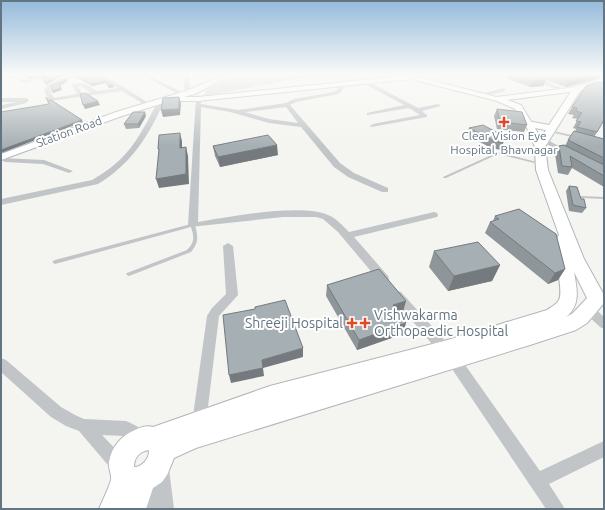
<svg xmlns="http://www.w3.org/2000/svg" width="605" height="510" viewBox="0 0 605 510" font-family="Ubuntu,sans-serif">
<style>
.green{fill:#d5dbd1}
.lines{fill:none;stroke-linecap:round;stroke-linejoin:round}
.secondary-casing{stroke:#b1b7bb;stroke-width:2}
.primary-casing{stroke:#b2b7ba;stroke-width:2}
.service{fill:#c1c5c8;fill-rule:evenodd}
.minor{fill:#c1c5c8;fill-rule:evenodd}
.secondary{fill:#fff;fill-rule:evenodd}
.primary{fill:#fff;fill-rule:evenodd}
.wall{fill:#8f969a}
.shaded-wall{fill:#747a7d}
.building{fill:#a6afb3;stroke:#747a7d}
.poi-dot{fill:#e14924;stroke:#fff;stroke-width:1.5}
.labels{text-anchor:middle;stroke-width:4;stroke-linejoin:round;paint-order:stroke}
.far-street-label{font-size:12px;fill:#637581;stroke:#fff}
.far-poi-label{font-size:12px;fill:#637581;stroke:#fff}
.poi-label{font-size:14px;fill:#637581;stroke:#fff;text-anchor:start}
</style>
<rect width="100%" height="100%" fill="#f4f4f0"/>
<path class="green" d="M236,75h82l-114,21 2,-6z"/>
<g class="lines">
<g class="secondary-casing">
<path id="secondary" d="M223,75h8l-36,19 -11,3h14l213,-22 85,22 81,-10 4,2 -4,2 -70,9 14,5 14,23 10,19 -5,3 -5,-3 -8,-19 -12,-19 -18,-8 -86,-22 -213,22h-28l-48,15 -121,44v-6l115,-42 73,-22z"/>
</g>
<g class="primary-casing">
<path id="primary" d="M604,78v5l-24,8 -35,56 3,23 36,89 20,36v8l-17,20 -11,7 -46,15 -334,103 -22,10 -7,17 -5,7 -9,6 -7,21h-47c4,-10 9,-19 12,-29 1,-5 -3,-12 -2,-18 3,-16 12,-26 26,-32 6,-3 12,-5 18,-3l117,-41 174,-45 103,-31c4,-3 9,-5 12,-10 6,-13 -10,-53 0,-65l-23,-65 -1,-23 11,-17 -22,-4 -1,-2 5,-3 21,4 25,-38zM574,272l13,26 -14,15 -7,4c15,-12 11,-28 8,-45zM148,450l1,1c0,8 -7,16 -15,16 0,-9 5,-15 14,-17z"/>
</g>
<path class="service" d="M549,130l27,6 2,1 -2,1 -26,-6 -2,-1z
M498,152l46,12 -2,1 -44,-11 -52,24h-2l-1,-1z
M581,196l23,1v2l-22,-1h-1z
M191,224h2l2,1c3,12 4,17 -4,27l-62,24 -2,-1 -1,-1 1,-1 60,-23c8,-8 7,-13 4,-23l-136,37 -3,-2 3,-2z"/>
<path class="minor" d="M5,75c8,0 14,5 21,5 9,1 21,-5 31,-5l-31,8z
M76,75h7l-22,7 -10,5 -1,4 4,7 23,-4 -5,-9c10,-5 17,1 25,6l21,-3 -19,-13h5l48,30 -5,1 -25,-15 -72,10 -6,-10c5,-12 20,-13 32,-16zM78,86h3l10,6 -9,2z
M142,75h6l39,20 -5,1z
M185,75h4l1,12 4,4v2h-4l-6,-5z
M463,75h6l2,2 -2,1z
M492,75h6v1l-2,1z
M599,75h5v2l-5,-1z
M533,78h4l32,13 -5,1 -31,-12z
M363,81h4l51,27 20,-4 3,2 -19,5 5,4v2l-56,10 -1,-1 3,-2 47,-9 -11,-7 -42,7v-2l37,-8 -41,-22z
M339,83l5,1 -2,7 -4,3 -42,8 -6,3 50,58 14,10 34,15v4h-6l-34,-15 -14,-10 -33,-40 -32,-4 -39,-11 -29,-5 -3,115c31,-5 103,-19 130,-7 8,3 15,11 21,17l85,-20 3,1 1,2 -1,2 -83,20 34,39 1,3 -1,3h-8l-42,-50 -15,-13 -7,-2h-33l-93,10 -2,-2 8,-127h4l1,6 37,6 48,-7 8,-4 40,-7 3,-2zM286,107l12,16 -29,-4 -24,-7z
M503,88l2,1v2l-24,6 -3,-2z
M1,98h25l3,2 -3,3 -25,6v-4l17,-3h-17z
M159,100l5,1c-15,35 -33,63 -66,83l-97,21v-6l91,-19c40,-23 46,-43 67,-80z
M542,139h4l27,15 -4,2h-3l-24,-15z
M2,158l42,2 29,11 -4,2 -26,-9 -38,-2 -4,-2z
M228,243l5,3 5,49 -19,21 -13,107 -2,5 -5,2 -5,-2 -2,-5 15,-107 5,-8 14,-14 -3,-48z
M397,291l4,1 57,63 82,116 64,-30v16l-55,27 16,25h-19l-98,-146 -55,-65 -2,-3 2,-3z
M588,304l4,2 12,11v12l-4,-2 -16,-15 -2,-3 2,-3z
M1,358l5,2 55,47 14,8 9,4 42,2c9,4 20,9 24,18l-3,5 -5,3 -18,-11 -22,-1 23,24 2,6 -2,6 -6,2 -6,-2 -34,-40 -13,-5 -15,-9 -50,-45z
M161,461l6,2 2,6 5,40h-34l1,-24 2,-6 6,-2 5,2 -1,-10 2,-6z"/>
<use href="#secondary" class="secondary"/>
<use href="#primary" class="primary"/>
</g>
<path class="wall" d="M23,75h30l-23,4z
M98,75l16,12 -5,1 -3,-5 -14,3 -15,-8 -1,-2z
M508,75h93l-1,3 -34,9 -20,-7 -3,6 -13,1 -24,-9z
M604,82v39l-10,16 10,2v48l-32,-19 -4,7 -10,-2 -3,-19 4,-8h6l3,-6 7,-8 1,-3 -3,-1 5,-9 -6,-1 2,-3 -6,-1 4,-7z
M497,109l30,16 -3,7 -27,-3 -3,-13z
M146,116l-7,12 -13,1 -2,-5z
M469,128l34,15 -2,7 -10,-2 -24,-13z
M213,146l65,9 -58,12 -5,-11z
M569,186l12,13 5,9 -4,5 -13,-2 -3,-20z
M495,216l70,53 -7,11 -10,4 -63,-51 5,-11 3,-1z
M434,251l66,14 -8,16 -44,10 -19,-24z
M327,285l76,27 -4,1 4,21 -46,16 -31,-54z"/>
<path class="shaded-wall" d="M40,75h13l-23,4 -1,-2z
M61,75h9l-13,3 -11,7 -1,-2 11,-7z
M591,75h10l-1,3 -34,9 2,-6z
M67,79l1,2 -8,5 -1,-2z
M546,80l-3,6 -13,1 2,-6z
M105,81l1,2 -14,3 -1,-2z
M113,85l1,2 -5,1 -1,-2z
M61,88l1,2 -9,3 -1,-2z
M179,97l2,6 -1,12 -17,2 -2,-7z
M98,101l2,4 -15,4 -2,-4z
M145,112l1,4 -7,12 -1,-4z
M82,120l1,2 -82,31v-3z
M180,133l2,8v16l-2,-9z
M277,145l1,10 -58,12 -2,-10z
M186,147l2,9 1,28 -30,4 -3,-9z
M500,265l-8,16 -44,10 6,-15z
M565,269l-7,11 -10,4 7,-11z
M406,301l-3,11 -13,4 3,-11z
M406,323l-3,11 -46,16 2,-10z
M303,348v9l-40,11 1,8 -33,7 -2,-8 33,-15z"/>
<path class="building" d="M26,75h14l-11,2z
M57,75h4l-5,1 -11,7 -3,-5z
M81,75h17l15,10 -5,1 -3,-5 -14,3 -15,-8z
M515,75h19l12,5 -14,1z
M552,75h39l-23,6z
M67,79l-8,5 2,4 -9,3 -1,-5z
M597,82h7v38l-7,12 -20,-5 4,-5 -5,-1 6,-8 -6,-2 1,-3 -5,-1 14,-21z
M85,93l13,8 -15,4 -3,-11z
M46,97l2,3h3l31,20 -81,30v-38l48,-8z
M179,97v12l-18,1 2,-12z
M497,109l25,3 5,13 -27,-3z
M133,112h12l-7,12h-14z
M483,125l19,10 1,8 -9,-2 -25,-13z
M574,131l30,8v19l-36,-18z
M180,133v15l6,-1v27l-30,5 3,-30h-1l1,-14z
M268,135l9,10 -59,12 -5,-11z
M564,145l40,20v11l-34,-20 2,11 -10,-1 -3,-20z
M569,186l8,1 4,12h3l2,9 -13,-3z
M519,209l37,25 9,35 -10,4 -65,-51 9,-3 -4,-3z
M478,242l22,23 -46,11 -20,-25z
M379,269l27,32 -13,4 13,18 -47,17 -32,-55z
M285,300l18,48 -41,12 1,8 -34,7 -6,-60 32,-6v-2z"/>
<linearGradient id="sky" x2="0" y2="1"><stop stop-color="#94badb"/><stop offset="0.51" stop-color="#fafaf8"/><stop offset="1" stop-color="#fafaf8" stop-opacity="0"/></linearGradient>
<rect width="605" height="146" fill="url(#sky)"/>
<g class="poi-dot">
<path d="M502 116h4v4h4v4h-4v4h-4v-4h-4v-4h4z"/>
<path d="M350 317h4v4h4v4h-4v4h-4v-4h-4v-4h4z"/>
<path d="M363 317h4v4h4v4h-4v4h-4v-4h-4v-4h4z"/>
</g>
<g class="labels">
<g class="far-street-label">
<text transform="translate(69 132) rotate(-20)" y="4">Station Road</text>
</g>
<g class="far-poi-label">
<text x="504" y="140">Clear Vision Eye<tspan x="504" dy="14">Hospital, Bhavnagar</tspan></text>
</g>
<g class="poi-label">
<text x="374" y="320">Vishwakarma<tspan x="374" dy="16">Orthopaedic Hospital</tspan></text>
<text x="343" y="328" text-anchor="end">Shreeji Hospital</text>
</g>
</g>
<rect width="605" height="510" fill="none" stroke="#637581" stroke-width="4"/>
</svg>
